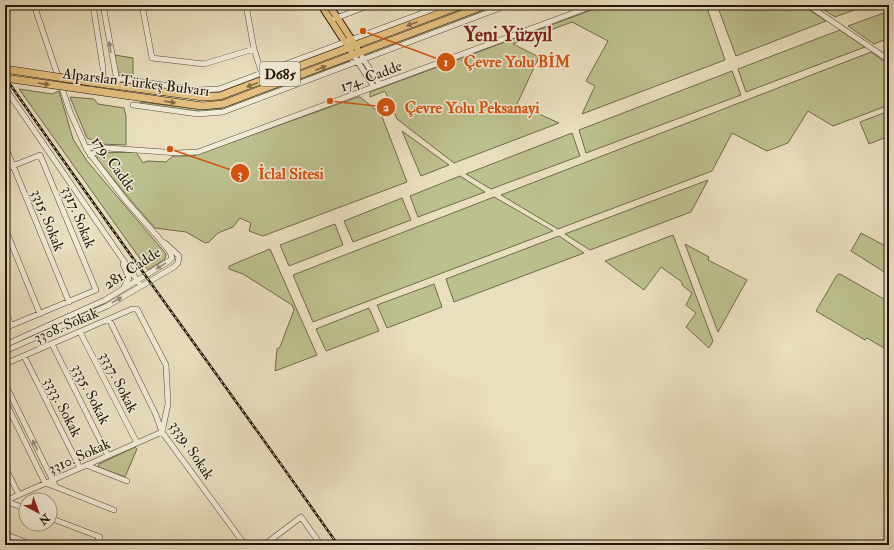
<svg xmlns="http://www.w3.org/2000/svg" width="894" height="550" viewBox="0 0 894 550" font-family="'IM FELL Double Pica',serif">
<style>
.green{fill:#bcc08e;stroke:#6e6b4c}
.lines{fill:none;stroke-linecap:round;stroke-linejoin:round}
.minor-casing{stroke:#534836;stroke-width:6}
.major-casing{stroke:#211609;stroke-width:8}
.highway-casing{stroke:#211609;stroke-width:8}
.minor{stroke:#f1ead5;stroke-width:5}
.major{stroke:#e4bf7f;stroke-width:6}
.highway{stroke:#e4bf7f;stroke-width:7}
.rail-casing{stroke:#211609;stroke-width:2.5}
.rail{stroke:#f1ead5;stroke-width:1;stroke-dasharray:3;stroke-linecap:butt}
.highway-bridge-casing{stroke:#211609;stroke-width:8;stroke-linecap:butt}
.highway-bridge{stroke:#e4bf7f;stroke-width:7}
.oneway{fill:#826a44}
.oneway2{fill:#938b79}
.labels{text-anchor:middle;stroke-width:3;stroke-linejoin:round;paint-order:stroke}
.shield{fill:#f1ead5;stroke:#5f5646;stroke-width:1}
.shield-label{font-size:14px;font-weight:bold;fill:#211609}
.street-label{font-size:15px;fill:#211609;stroke:#f1ead5}
.district-label{font-size:19px;font-weight:bold;fill:#7a1f14;stroke:#f1ead5}
.leader{fill:none;stroke:#d4520c;stroke-width:1.5}
.callout-dot{fill:#d4520c;stroke:#f1ead5;stroke-width:1.5}
.mark-label{font-size:12px;text-anchor:middle;font-weight:bold;fill:#fff}
.callout-label{font-size:16px;text-anchor:middle;font-weight:bold;fill:#d4520c;stroke:#f1ead5;stroke-width:3;stroke-linejoin:round;paint-order:stroke}
</style>
<rect width="100%" height="100%" fill="#e9debe"/>
<filter id="stains"><feTurbulence type="fractalNoise" baseFrequency=".005" numOctaves="4"/><feColorMatrix values="0 0 0 0 .2 0 0 0 0 .09 0 0 0 0 .02 0 0 0 .5 -.17"/></filter>
<radialGradient id="worn" r=".72"><stop offset=".6" stop-color="#630" stop-opacity="0"/><stop offset="1" stop-color="#630" stop-opacity=".3"/></radialGradient>
<path class="green" d="M496,5h6l-136,51v-2z
M605,5h101l19,55 -143,54 13,-28 -9,-5 22,-40 -36,-19 -59,22 26,13 -22,47 42,19 -105,40 -57,-44 -12,-28 -15,6v-5z
M717,5h85l24,16 -90,35z
M817,5h51l-33,12z
M889,11v27l-15,6 -26,-18z
M840,30l25,17 -119,45 -8,-23z
M871,52l18,13v40l-56,21 -25,-15 -20,32 -21,8 -35,-18 -20,38 -154,58 -57,-34z
M115,55l18,3v20l-16,-2z
M349,61v2l-126,47 -19,2 -64,-8v-2l58,7h21z
M732,71l9,24 -155,58 -7,-23z
M19,89l33,5 7,-3 14,48 14,22 79,93 -1,5 -17,11z
M70,97l24,2 4,5 26,4 2,8v29l-26,-1 -13,-6z
M358,97h2l21,17 26,68 -144,54 -14,-5 2,-8 -11,-5 -7,9 -15,6 -9,9 -4,1 -19,-11 -31,-4 -22,-25 -36,-44v-4l2,-2 37,-1 7,11 4,-2 19,1 7,-6h20z
M889,111v25l-20,8 -9,-22z
M402,131l47,34 -28,11z
M572,133l8,23 -89,33 -25,-15z
M460,176l25,16 -67,25 -8,-21z
M708,180l-17,32 -101,38 -25,-16z
M494,197l59,34 -240,91 -20,-47z
M402,198l9,22 -58,22 -9,-21z
M335,224l8,21 -54,21 -9,-21z
M861,233l28,15v27l-38,-24z
M673,235l40,106 -4,7 -23,-21 10,-14 -10,-8 6,-12 -10,-8v-3l-21,-15 -17,23 -39,-29z
M559,236l25,17 -130,49 -8,-23z
M685,244l24,13 -1,3 39,20 -29,52z
M270,249l47,106 -42,16 2,-22 3,-2 14,-37 -2,-5 -49,-31 -14,-5v-3z
M840,274l49,28v49l-22,-13 -2,2 -49,-29 21,-36z
M434,284l8,23 -55,21 -10,-23z
M369,308l10,23 -53,20 -10,-22z
M135,447l2,2 -12,28 -27,-10 1,-3z"/>
<g class="lines">
<g class="minor-casing">
<path id="minor" d="M93,5l10,63v9l-4,6
M103,5l15,81
M142,5l10,53 52,6 50,-15
M246,5l8,44 8,25
M808,5l81,55
M331,20l39,-15
M354,56l20,31
M362,57l18,28
M115,78l83,12 21,-1 225,-84
M5,88l136,198
M133,105l65,9 25,-2 285,-107
M5,146l64,156
M86,148l7,-1 85,6 20,-1 397,-147
M90,155l13,-6
M5,169l35,-14 56,135 -91,38
M5,228l35,86
M123,264l6,14 -5,9
M5,310l6,15
M109,319l47,96 6,17 83,113
M80,332l57,111
M52,344l56,112
M5,345l100,-45 64,-39 3,-3 -2,-6 -12,-15 -31,-35 -40,-52 -17,-38 -36,-107
M5,351l102,-45 67,-39 4,-4 1,-7 -14,-13
M24,356l56,112
M5,364l127,-55h5l29,56 2,39 -6,28 -157,69
M5,384l51,103 -11,-4 -40,-82
M86,465l41,16
M5,467l14,28
M56,487l58,23
M6,501l20,8
M50,518l50,19 -5,8
M5,534l28,11
M264,545l37,-28 20,28"/>
</g>
<g class="major-casing">
<path id="major" d="M321,5l30,46
M329,5l28,43"/>
</g>
<g class="highway-casing">
<path id="highway" d="M90,82l113,15 17,-1 242,-91
M131,96l71,10 21,-2 263,-99"/>
</g>
<use href="#minor" class="minor"/>
<use href="#major" class="major"/>
<use href="#highway" class="highway"/>
<g class="rail-casing">
<path id="rail" d="M5,77c109,158 223,311 333,468"/>
</g>
<use href="#rail" class="rail"/>
<g class="highway-bridge-casing">
<path id="highway-bridge" d="M5,69l85,13
M5,78l126,18"/>
</g>
<use href="#highway-bridge" class="highway-bridge"/>
</g>
<defs><path id="oneway-solid" d="M-6-.8H1V-3.2L6.5 0L1 3.2V.8H-6Z"/></defs>
<g class="oneway">
<use href="#oneway-solid" transform="translate(412 24) rotate(159)"/>
<use href="#oneway-solid" transform="translate(321 68) rotate(-21)"/>
<use href="#oneway-solid" transform="translate(44 84) rotate(9)"/>
<use href="#oneway-solid" transform="translate(252 85) rotate(159)"/>
<use href="#oneway-solid" transform="translate(170 102) rotate(8)"/>
</g>
<g class="oneway2">
<use href="#oneway-solid" transform="translate(110 47) rotate(-99)"/>
<use href="#oneway-solid" transform="translate(161 266) rotate(149)"/>
<use href="#oneway-solid" transform="translate(117 300) rotate(-29)"/>
<use href="#oneway-solid" transform="translate(35 445) rotate(-116)"/>
</g>
<g class="labels">
<rect class="shield" x="260" y="62" width="40" height="24" rx="3"/>
<g class="shield-label">
<text x="280" y="79">D685</text>
</g>
<g class="street-label">
<text transform="translate(371 76) rotate(-20)" y="5">174. Cadde</text>
<text transform="translate(136 82) rotate(7)" y="5">Alparslan Türkeş Bulvarı</text>
<text transform="translate(114 164) rotate(54)" y="5">179. Cadde</text>
<text transform="translate(79 217) rotate(68)" y="5">3317. Sokak</text>
<text transform="translate(48 220) rotate(68)" y="5">3315. Sokak</text>
<text transform="translate(132 268) rotate(-33)" y="5">281. Cadde</text>
<text transform="translate(66 325) rotate(-23)" y="5">3308. Sokak</text>
<text transform="translate(119 382) rotate(63)" y="5">3337. Sokak</text>
<text transform="translate(91 394) rotate(63)" y="5">3335. Sokak</text>
<text transform="translate(63 407) rotate(63)" y="5">3333. Sokak</text>
<text transform="translate(192 450) rotate(56)" y="5">3339. Sokak</text>
<text transform="translate(79 456) rotate(-24)" y="5">3310. Sokak</text>
</g>
<g class="district-label">
<text x="508" y="41">Yeni Yüzyıl</text>
</g>
</g>
<path class="leader" d="M363 31L446 62M330 101L386 107M170 149L240 173"/>
<g class="callout-dot">
<circle cx="363" cy="31" r="4"/>
<circle cx="330" cy="101" r="4"/>
<circle cx="170" cy="149" r="4"/>
<circle cx="446" cy="62" r="10"/>
<circle cx="386" cy="107" r="10"/>
<circle cx="240" cy="173" r="10"/>
</g>
<g class="mark-label">
<text x="446" y="66">1</text>
<text x="386" y="111">2</text>
<text x="240" y="178">3</text>
</g>
<g class="callout-label">
<text x="517" y="67">Çevre Yolu BİM</text>
<text x="472" y="113">Çevre Yolu Peksanayi</text>
<text x="291" y="179">İclal Sitesi</text>
</g>
<rect width="894" height="550" fill="none" stroke="#e9debe" stroke-width="20"/>
<rect x="6" y="6" width="882" height="538" fill="none" stroke="#211609" stroke-width="2"/>
<rect x="10" y="10" width="874" height="530" fill="none" stroke="#211609"/>
<g transform="translate(38 512) rotate(139)"><circle r="19" fill="#f1ead5" stroke="#9e9583"/>
<path d="M0-3L7 15L0 10L-7 15Z" fill="#8f2418"/>
<text y="-6" font-size="11" font-weight="bold" text-anchor="middle" fill="#211609">N</text>
</g>
<rect width="100%" height="100%" filter="url(#stains)"/>
<rect width="100%" height="100%" fill="url(#worn)"/>
</svg>
